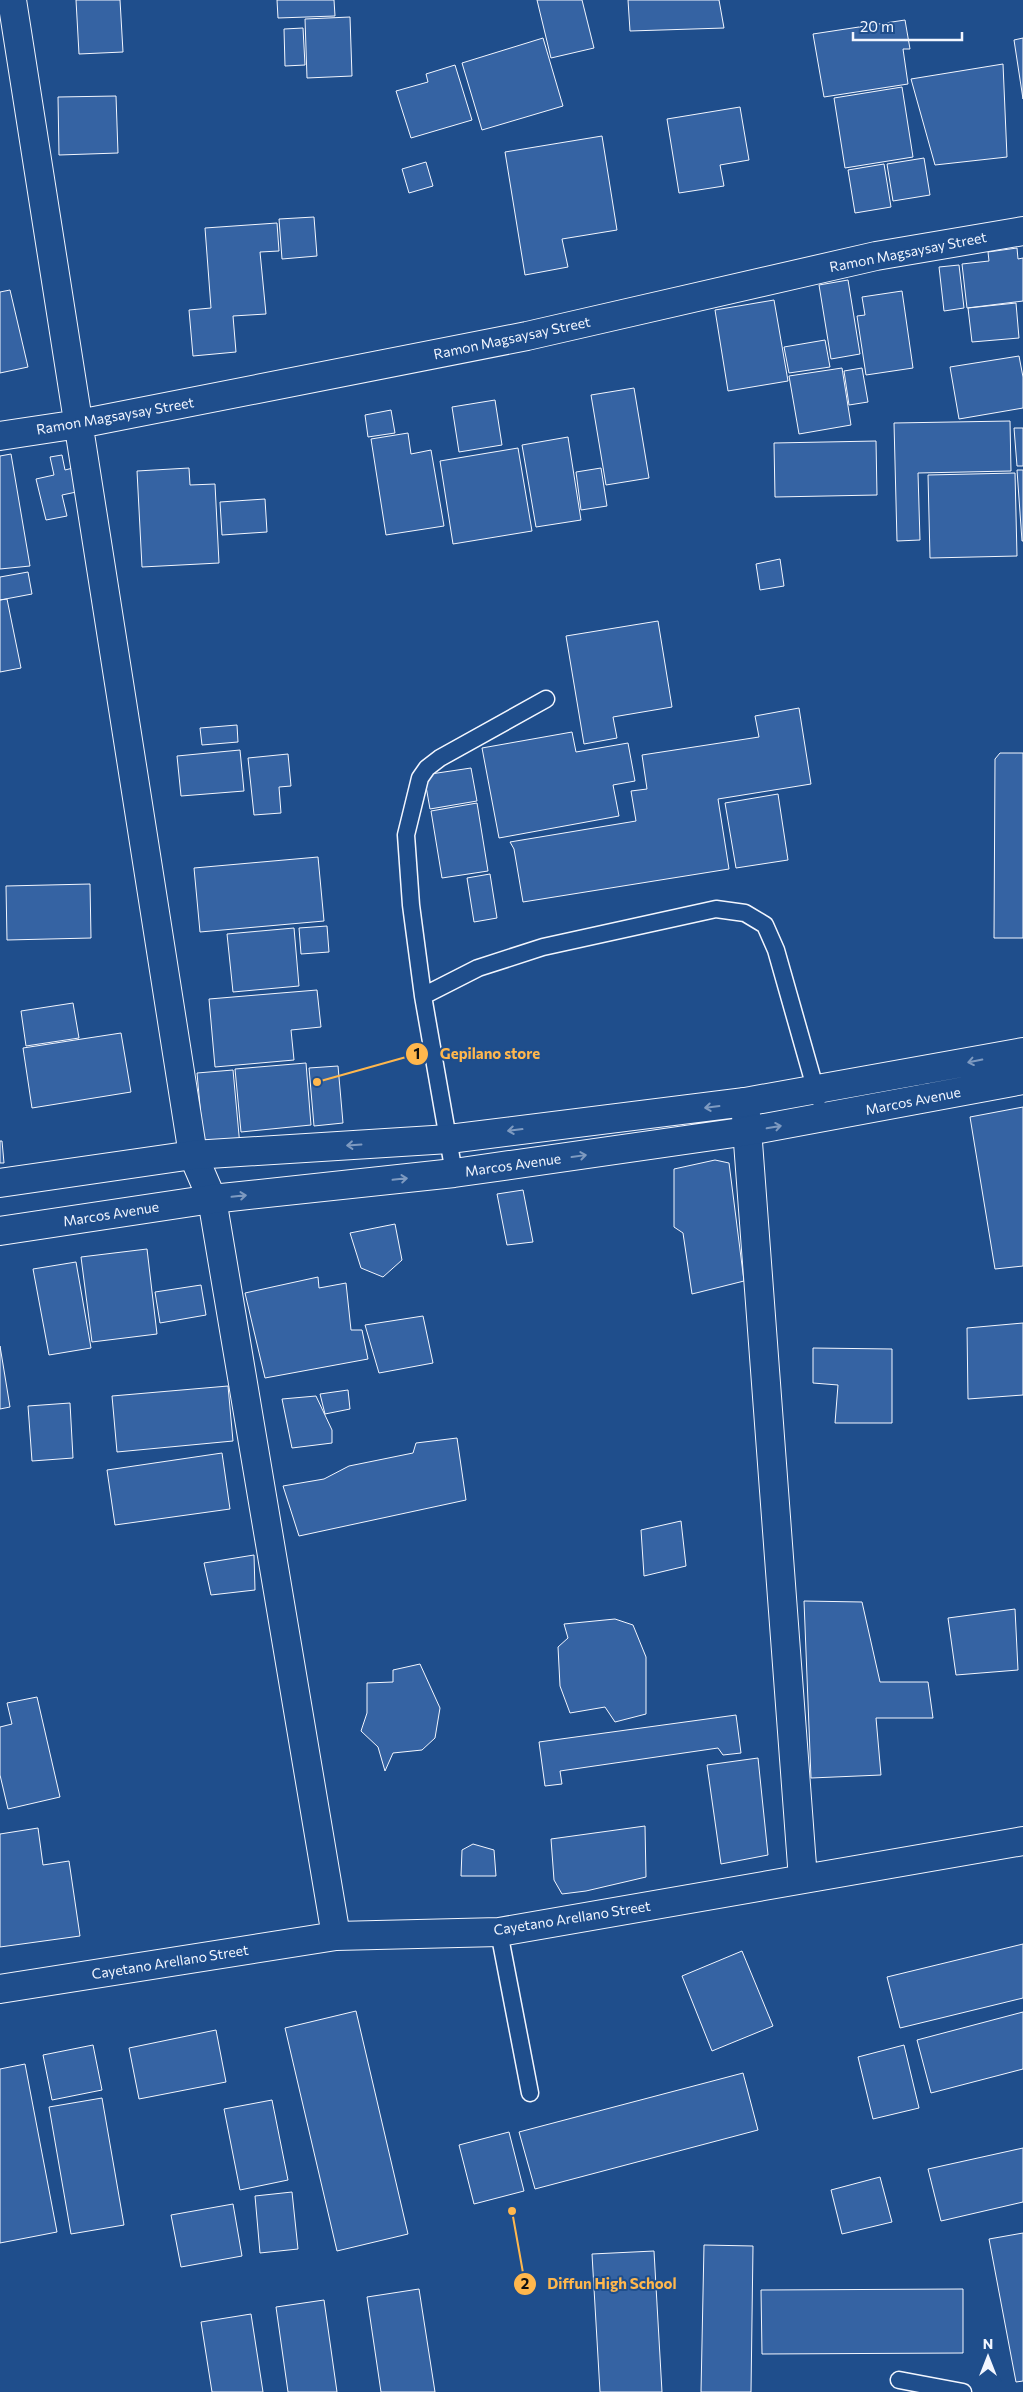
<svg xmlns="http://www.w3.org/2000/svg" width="1023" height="2392" viewBox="0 0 1023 2392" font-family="Commissioner,sans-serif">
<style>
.building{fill:#3563a3;stroke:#f2f6ff}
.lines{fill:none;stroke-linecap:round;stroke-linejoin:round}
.service-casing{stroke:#f2f6ff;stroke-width:19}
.minor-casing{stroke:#f2f6ff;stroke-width:30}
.secondary-casing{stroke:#f2f6ff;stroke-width:30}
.service{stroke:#1f4e8c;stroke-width:16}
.minor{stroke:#1f4e8c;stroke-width:28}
.secondary{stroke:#1f4e8c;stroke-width:28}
.oneway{stroke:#7e9ac0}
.labels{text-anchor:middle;stroke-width:4;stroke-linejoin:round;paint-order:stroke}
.street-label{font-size:14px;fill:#f2f6ff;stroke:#1f4e8c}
.leader{fill:none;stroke:#ffb74d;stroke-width:2}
.callout-dot{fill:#ffb74d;stroke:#1f4e8c;stroke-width:2}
.mark-label{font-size:15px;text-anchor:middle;font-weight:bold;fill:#111}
.callout-label{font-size:15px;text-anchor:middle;font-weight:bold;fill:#ffb74d;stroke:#1f4e8c;stroke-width:4;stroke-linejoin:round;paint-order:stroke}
</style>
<rect width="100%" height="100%" fill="#1f4e8c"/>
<path class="building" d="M76,0h44l3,52 -44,2z
M277,0h57l1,16 -57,2z
M537,0h45l12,48 -43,10z
M628,0h91l5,28 -94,3z
M350,17l2,59 -45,2 -2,-59z
M905,20l5,29h-7l5,35 -84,13 -11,-63z
M303,28l2,37 -20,1 -1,-37z
M543,38l20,68 -81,24 -20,-67z
M1023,38v61l-9,-59z
M1003,64l4,93 -72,8 -24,-86z
M455,65l17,55 -61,18 -15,-47 32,-9 -2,-8z
M902,87l11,70 -68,11 -11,-70z
M116,96l2,57 -59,2 -1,-58z
M740,107l9,53 -29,5 4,21 -45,7 -12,-74z
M602,136l15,94 -55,9 6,28 -43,8 -20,-123z
M924,158l6,37 -37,6 -6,-37z
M426,162l7,24 -24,7 -7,-24z
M884,164l7,43 -36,6 -7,-43z
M314,217l3,39 -35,3 -3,-40z
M277,223l2,28 -19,1 6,62 -33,2 3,36 -43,4 -4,-46 22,-2 -6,-80z
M1017,248l1,11 5,-1v43l-56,7 -5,-44 27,-3 -1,-9z
M959,265l5,43 -20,3 -5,-44z
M848,280l12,74 -29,5 -12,-74z
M10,290l18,77 -28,6v-81z
M902,291l11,77 -47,7 -9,-59 8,-1 -3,-18z
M774,300l14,81 -60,10 -13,-81z
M1016,303l3,35 -47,4 -4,-34z
M825,340l5,27 -41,6 -5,-26z
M1019,356l4,21v31l-64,11 -9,-52z
M842,368l9,57 -52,9 -10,-58z
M862,368l6,34 -19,3 -5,-34z
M634,388l15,90 -43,7 -15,-90z
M495,400l7,45 -43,7 -7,-45z
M391,410l4,23 -27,4 -3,-22z
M1010,421l1,50 -93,2 2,67 -23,1 -3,-118z
M1014,428h9v38h-6z
M408,433l3,21 20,-4 13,76 -58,9 -15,-96z
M568,437l13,83 -45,7 -14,-82z
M876,441l1,54 -102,2 -1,-54z
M518,448l14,83 -79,13 -13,-83z
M11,454l19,112 -30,3v-113z
M62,455l3,15 16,-4 5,24 -24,5 5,21 -21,4 -10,-41 18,-4 -4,-18z
M189,468l1,17 25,-1 4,79 -77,4 -5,-96z
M601,468l6,38 -26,4 -5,-38z
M1017,470h6v71h-1z
M1015,473l2,83 -87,2 -2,-83z
M265,499l2,33 -45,3 -2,-33z
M780,559l4,27 -24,4 -4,-26z
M28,572l4,22 -32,6v-23z
M7,599l14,69 -21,4v-72z
M658,621l14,86 -59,10 4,21 -33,6 -18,-108z
M799,708l12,76 -93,15 11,70 -206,33 -9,-53 -4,-7 126,-21 -5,-30 16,-2 -5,-34 117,-18 -4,-21z
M237,725l1,17 -36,3 -2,-17z
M572,732l4,20 52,-9 7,38 -22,4 6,31 -120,22 -17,-90z
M240,750l4,41 -63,5 -4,-40z
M1000,753h23v185h-29l1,-179z
M288,754l3,32 -12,1 2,26 -27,2 -6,-57z
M471,768l6,33 -47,8 -6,-34z
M778,794l10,66 -52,8 -11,-65z
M477,803l11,68 -46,7 -11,-67z
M318,857l6,64 -124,11 -6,-64z
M490,874l7,44 -23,4 -7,-44z
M90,884l1,54 -84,2 -1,-54z
M327,926l2,26 -28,2 -2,-26z
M294,928l5,58 -66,6 -6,-58z
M317,990l4,37 -30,3 3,30 -79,7 -6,-68z
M73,1003l6,35 -53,8 -5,-35z
M121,1033l10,59 -99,16 -9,-60z
M306,1063l5,62 -70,7 -6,-63z
M338,1066l5,57 -29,3 -5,-58z
M233,1070l7,76 -36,4 -7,-77z
M1023,1107v159l-28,3 -25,-152z
M0,1141h2l2,22h-4z
M715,1160l14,3 15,118 -52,13 -9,-61 -9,-6v-58z
M523,1190l10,52 -26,3 -10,-51z
M395,1224l7,36 -19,17 -22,-9 -11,-35z
M147,1249l10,85 -65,8 -11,-85z
M76,1262l15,86 -42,7 -16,-86z
M318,1277l1,11 27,-5 5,47h11l6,29 -103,19 -20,-85z
M201,1285l5,30 -46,8 -5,-31z
M423,1316l10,47 -54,10 -14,-48z
M1023,1323v72l-55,4 -1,-71z
M0,1346l10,61 -10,2z
M813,1348l79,1v74h-57l3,-38 -25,-2z
M228,1386l5,55 -116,11 -5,-56z
M348,1390l2,19 -25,5 -5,-20z
M316,1396l16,34v13l-40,5 -10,-49z
M70,1403l3,55 -41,3 -4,-55z
M457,1438l9,62 -167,36 -16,-50 41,-7 25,-13 64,-13 3,-10z
M222,1453l8,56 -115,16 -8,-55z
M681,1521l5,45 -42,10 -3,-46z
M254,1555l1,35 -44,5 -7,-32z
M804,1601l58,1 18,80h48l5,36h-57l5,57 -70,3z
M1015,1609l3,61 -62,5 -8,-57z
M615,1619l18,6 13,32v57l-31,8 -10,-15 -35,6 -10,-27 -2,-39 10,-9 -4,-14z
M420,1664l20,44 -5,30 -13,12 -29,3 -8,18 -7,-24 -17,-16 6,-18v-30l26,-1v-12z
M37,1697l23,100 -52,12 -8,-34v-48l12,-3 -5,-21z
M736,1715l5,38 -18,2 -5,-7 -158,23 2,13 -17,2 -6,-44z
M758,1758l10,97 -47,9 -14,-99z
M645,1826l1,51 -60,14 -24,3 -8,-14 -3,-41z
M38,1828l5,37 26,-4 11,75 -80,11v-113z
M473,1844l21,6 2,26h-35l1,-26z
M1023,1944v54l-123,30 -13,-51z
M742,1951l31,75 -61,25 -30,-75z
M356,2011l52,223 -71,17 -52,-223z
M1023,2012v57l-92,24 -14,-53z
M216,2030l10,52 -87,17 -10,-51z
M93,2045l9,45 -50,10 -9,-45z
M904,2045l15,63 -46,11 -15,-62z
M25,2064l32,168 -57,11v-174z
M743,2073l15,57 -223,59 -16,-57z
M102,2098l22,127 -53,9 -22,-127z
M272,2100l16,80 -48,10 -16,-81z
M509,2132l15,59 -50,13 -15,-59z
M1023,2148v54l-82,19 -13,-52z
M880,2177l12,45 -50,12 -11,-44z
M292,2192l6,57 -38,4 -5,-57z
M233,2204l9,52 -61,11 -10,-52z
M1023,2233v148l-7,1 -27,-143z
M704,2245l49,1 -2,146h-50z
M654,2251l8,141h-62l-8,-138z
M419,2289l16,103h-54l-14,-95z
M963,2289v64l-201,1 -1,-64z
M324,2300l13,92h-49l-12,-85z
M251,2314l12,78h-51l-11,-70z"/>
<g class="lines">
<g class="service-casing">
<path id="service" d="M423,996l55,-28 65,-21 173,-38 29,4 20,12 11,25 42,148
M454,1173l-31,-177 -12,-91 -5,-70 14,-57 7,-10 13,-10 106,-59
M499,1932l31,161
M899,2380l64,12"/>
</g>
<g class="minor-casing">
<path id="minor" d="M12,0l181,1155 19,44 124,737
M0,436l79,-12 448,-88 349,-80 147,-25
M745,1102l58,777
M0,1989l336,-53 163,-4 524,-91"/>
</g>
<g class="secondary-casing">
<path id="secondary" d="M0,1183l193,-28 256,-16 296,-37 278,-50
M0,1231l212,-32 242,-26 294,-42 275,-51"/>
</g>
<use href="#service" class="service"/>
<use href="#minor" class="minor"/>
<use href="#secondary" class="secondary"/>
</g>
<defs><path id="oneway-shaft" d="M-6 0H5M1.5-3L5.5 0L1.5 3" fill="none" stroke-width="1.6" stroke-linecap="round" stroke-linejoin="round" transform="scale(1.25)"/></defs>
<g class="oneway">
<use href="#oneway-shaft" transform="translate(975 1061) rotate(169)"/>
<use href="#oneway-shaft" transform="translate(712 1107) rotate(173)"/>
<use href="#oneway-shaft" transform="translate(774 1127) rotate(-10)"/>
<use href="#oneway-shaft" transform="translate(515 1130) rotate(173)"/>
<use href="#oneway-shaft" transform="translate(354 1145) rotate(176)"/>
<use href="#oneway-shaft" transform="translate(579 1156) rotate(-8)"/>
<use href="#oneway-shaft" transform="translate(400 1179) rotate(-6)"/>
<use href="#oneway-shaft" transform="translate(239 1196) rotate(-6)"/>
</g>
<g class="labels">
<g class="street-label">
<text transform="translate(908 252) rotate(-11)" y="5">Ramon Magsaysay Street</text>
<text transform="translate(512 338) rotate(-12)" y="5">Ramon Magsaysay Street</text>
<text transform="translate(115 416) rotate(-10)" y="5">Ramon Magsaysay Street</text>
<text transform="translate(913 1101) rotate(-11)" y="5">Marcos Avenue</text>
<text transform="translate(513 1165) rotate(-8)" y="5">Marcos Avenue</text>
<text transform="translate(111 1214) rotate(-9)" y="5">Marcos Avenue</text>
<text transform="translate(572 1918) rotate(-9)" y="5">Cayetano Arellano Street</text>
<text transform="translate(170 1962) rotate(-9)" y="5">Cayetano Arellano Street</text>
</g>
</g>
<path class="leader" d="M317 1082L417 1054M512 2211L525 2284"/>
<g class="callout-dot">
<circle cx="317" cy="1082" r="5"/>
<circle cx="512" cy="2211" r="5"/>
<circle cx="417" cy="1054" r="12"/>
<circle cx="525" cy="2284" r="12"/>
</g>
<g class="mark-label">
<text x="417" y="1059">1</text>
<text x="525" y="2289">2</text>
</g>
<g class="callout-label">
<text x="490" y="1059">Gepilano store</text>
<text x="612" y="2289">Diffun High School</text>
</g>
<g transform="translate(988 2357)" stroke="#1f4e8c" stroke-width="4" paint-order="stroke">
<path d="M0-4L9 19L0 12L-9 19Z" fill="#f2f6ff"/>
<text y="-8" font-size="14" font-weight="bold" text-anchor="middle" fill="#f2f6ff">N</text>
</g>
<path d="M853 32v8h109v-8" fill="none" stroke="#f2f6ff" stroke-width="2.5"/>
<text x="860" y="32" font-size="15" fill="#f2f6ff" stroke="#1f4e8c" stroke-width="4" paint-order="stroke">20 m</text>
</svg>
